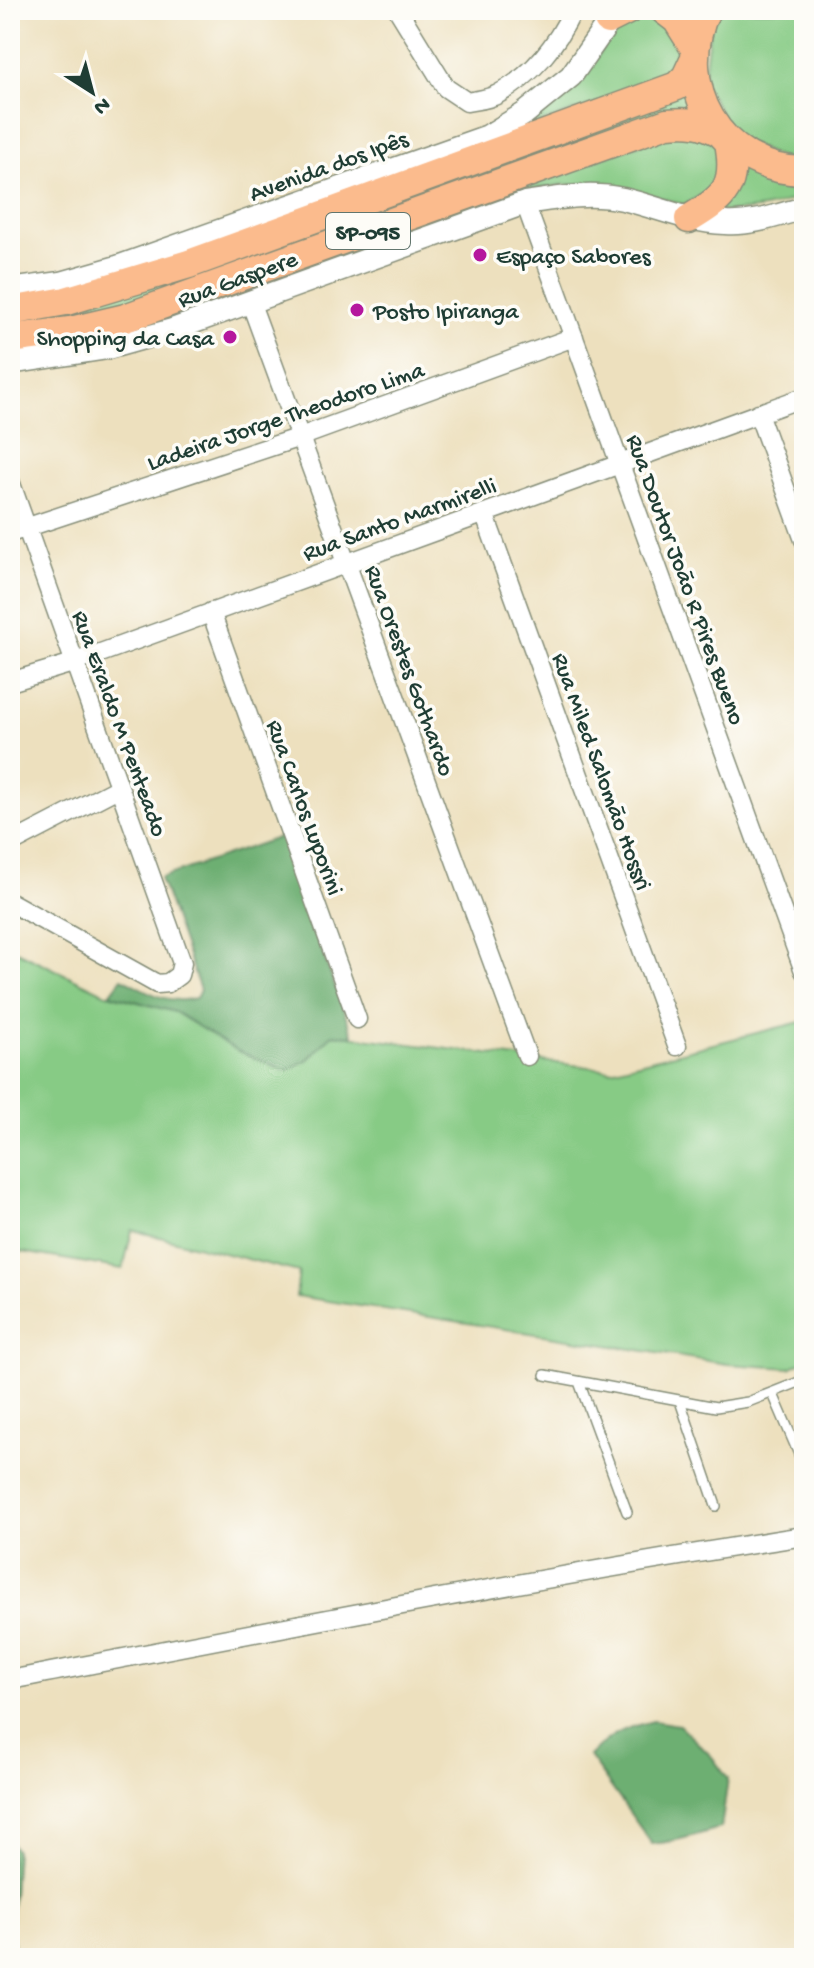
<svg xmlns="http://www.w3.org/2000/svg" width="814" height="1968" viewBox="0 0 814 1968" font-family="'Gochi Hand',sans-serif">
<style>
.green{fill:#87cb85;stroke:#53845c;stroke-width:2}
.forest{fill:#6daf72;stroke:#467653;stroke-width:2}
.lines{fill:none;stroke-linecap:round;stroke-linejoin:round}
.service-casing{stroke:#868e79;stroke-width:12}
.minor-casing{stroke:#868e79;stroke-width:21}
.tertiary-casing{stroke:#868e79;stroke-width:25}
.primary-casing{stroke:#868e79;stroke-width:31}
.service{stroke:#fff;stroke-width:9}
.minor{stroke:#fff;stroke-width:18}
.tertiary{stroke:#fff;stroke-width:22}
.primary{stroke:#fbbb8d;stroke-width:28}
.poi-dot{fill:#b5179e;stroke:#fdfcf7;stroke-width:3}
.labels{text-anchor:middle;stroke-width:7;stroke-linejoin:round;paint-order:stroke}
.shield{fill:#fdfcf7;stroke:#62766e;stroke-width:2}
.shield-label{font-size:22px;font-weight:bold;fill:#1f3d34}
.street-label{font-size:24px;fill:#1f3d34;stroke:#fdfcf7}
.poi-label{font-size:24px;fill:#1f3d34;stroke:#fdfcf7;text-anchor:start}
</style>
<rect width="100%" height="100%" fill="#fdfcf7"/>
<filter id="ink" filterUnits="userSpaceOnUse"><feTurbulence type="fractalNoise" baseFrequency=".0125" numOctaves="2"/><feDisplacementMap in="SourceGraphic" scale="16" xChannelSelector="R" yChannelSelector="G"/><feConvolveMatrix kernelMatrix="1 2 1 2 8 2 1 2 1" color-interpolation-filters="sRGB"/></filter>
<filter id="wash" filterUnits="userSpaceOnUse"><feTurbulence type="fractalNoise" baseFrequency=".006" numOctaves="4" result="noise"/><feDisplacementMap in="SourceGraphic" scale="32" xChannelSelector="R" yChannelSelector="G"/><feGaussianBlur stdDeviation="1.8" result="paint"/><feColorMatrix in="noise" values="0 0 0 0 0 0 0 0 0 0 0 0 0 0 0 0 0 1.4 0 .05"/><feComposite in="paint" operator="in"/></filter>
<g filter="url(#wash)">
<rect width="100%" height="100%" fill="#ede0be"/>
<path class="green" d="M717,10h87v153h-11l-58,-25 -32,-56 8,-63z
M644,12l12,1 31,36 -6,25 -158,55c20,-15 41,-31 58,-50 19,-23 32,-59 63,-67z
M690,88l7,21 -31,3 -520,189 -136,29v-9z
M685,128l35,18 2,38 -38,21c-59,-19 -106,-29 -168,-11l-2,-6z
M743,161l61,18v15c-26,15 -56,17 -85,18z
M10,948l94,45 71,19 63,39 69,10 26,-27 278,36 193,-49v340l-14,7 -63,-4 -431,-68 3,-24 -167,-42 -9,39 -113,-19z"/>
<path class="forest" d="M280,837l73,199 -20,-2 -27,27 -19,10 -49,-20 -63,-39 -65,-18 12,-16c24,13 46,28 74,20l4,-8 -40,-112z
M653,1721l26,4 33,32 16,22 -7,49c-25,6 -43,14 -69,16l-63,-88c23,-23 33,-27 64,-35z
M10,1842l6,8 -5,77 5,31h-6z"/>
</g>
<g filter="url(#ink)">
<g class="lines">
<g class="service-casing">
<path id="service" d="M545,1375l171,32 32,-5 56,-22
M579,1382l48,130
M773,1394l31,72
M680,1401l36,105"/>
</g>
<g class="minor-casing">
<path id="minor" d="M398,10l48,78 21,14c10,-2 23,-3 31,-8 34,-18 59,-50 75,-84
M525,203l279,768
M250,301l277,755
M758,413l46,127
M10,481l172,482 -3,12 -11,8 -11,1 -147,-82
M484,513l193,533
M10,533l290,-96 274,-100
M211,612l146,407
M10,682l63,-19 731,-266
M10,844l108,-56
M10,1680c264,-51 528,-103 794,-144"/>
</g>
<g class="tertiary-casing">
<path id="tertiary" d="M10,290l51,-7 56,-16 371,-131 36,-22 47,-38 46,-66
M10,363l98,-15 64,-18 353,-127c33,-5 64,-11 98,-4 34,8 66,23 102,24 27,2 53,-8 79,-15"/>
</g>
<g class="primary-casing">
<path id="primary" d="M664,10l13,10 17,27
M706,10c-34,75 13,160 98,161
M608,20l20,-10
M689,219c37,-22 48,-33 40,-77
M10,311l56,-10 123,-37 488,-178 9,-9 7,-15
M10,339l60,-8 55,-13 542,-195c22,-2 35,-1 54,10"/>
</g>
<use href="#service" class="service"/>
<use href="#minor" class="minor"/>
<use href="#tertiary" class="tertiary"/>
<use href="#primary" class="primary"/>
</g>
</g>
<g class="poi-dot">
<circle cx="480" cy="255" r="8"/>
<circle cx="357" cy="310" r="8"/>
<circle cx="230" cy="337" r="8"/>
</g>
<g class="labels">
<rect class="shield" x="326" y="213" width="84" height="36" rx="6"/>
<g class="shield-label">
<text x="368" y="239">SP-095</text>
</g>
<g class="street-label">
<text transform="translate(328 165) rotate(-20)" y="8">Avenida dos Ipês</text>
<text transform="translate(237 278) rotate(-20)" y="8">Rua Gaspere</text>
<text transform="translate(285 415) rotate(-19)" y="8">Ladeira Jorge Theodoro Lima</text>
<text transform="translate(399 518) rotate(-20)" y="8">Rua Santo Marmirelli</text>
<text transform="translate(687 579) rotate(70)" y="8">Rua Doutor João R Pires Bueno</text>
<text transform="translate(411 670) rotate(70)" y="8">Rua Orestes Gothardo</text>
<text transform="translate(121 723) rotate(70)" y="8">Rua Eraldo M Penteado</text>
<text transform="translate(603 771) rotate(70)" y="8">Rua Miled Salomão Hossri</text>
<text transform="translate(306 807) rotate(70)" y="8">Rua Carlos Luporini</text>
</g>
<g class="poi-label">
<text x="496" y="263">Espaço Sabores</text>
<text x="373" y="318">Posto Ipiranga</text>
<text x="214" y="345" text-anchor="end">Shopping da Casa</text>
</g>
</g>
<rect width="814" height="1968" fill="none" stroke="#fdfcf7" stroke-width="40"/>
<g transform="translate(92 92) rotate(144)" stroke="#fdfcf7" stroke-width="6" paint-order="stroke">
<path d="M0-6L14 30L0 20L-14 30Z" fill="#1f3d34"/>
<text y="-12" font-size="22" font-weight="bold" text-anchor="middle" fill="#1f3d34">N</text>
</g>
</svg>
